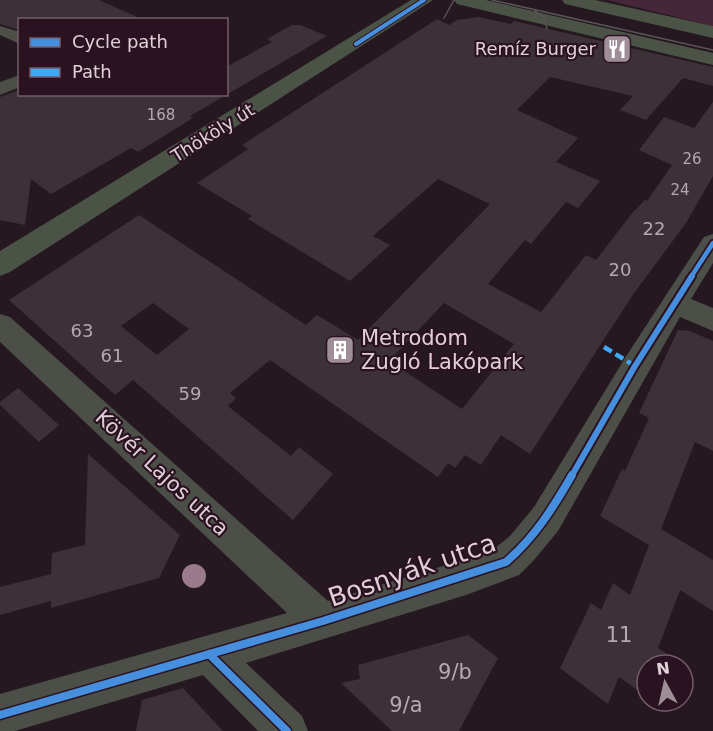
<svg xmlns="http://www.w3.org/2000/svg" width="713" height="731" viewBox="0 0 713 731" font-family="'DejaVu Sans',sans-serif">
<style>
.green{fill:#462639}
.building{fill:#3d3138;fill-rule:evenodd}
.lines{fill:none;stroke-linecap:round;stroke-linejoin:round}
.minor{fill:#4b4f47;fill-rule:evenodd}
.secondary{fill:#4b5246;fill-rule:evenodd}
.tram{stroke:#585455;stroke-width:1.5}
.quiet{stroke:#3fa9f5;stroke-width:4.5;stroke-dasharray:9 4.5;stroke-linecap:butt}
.cycleway-far3-casing{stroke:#2b1221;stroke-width:6}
.cycleway-far2-casing{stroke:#2b1221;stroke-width:8}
.cycleway-far1-casing{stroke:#2b1221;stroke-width:10}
.cycleway-casing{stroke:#2b1221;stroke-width:11}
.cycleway-far3{stroke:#468fdf;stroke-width:4}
.cycleway-far2{stroke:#468fdf;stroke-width:4.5}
.cycleway-far1{stroke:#468fdf;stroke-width:6}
.cycleway{stroke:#468fdf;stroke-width:8}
.tree{fill:#9b7a8c}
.labels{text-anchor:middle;stroke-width:4.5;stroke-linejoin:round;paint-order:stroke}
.far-number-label{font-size:15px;fill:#b7a7b0}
.far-poi-label{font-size:18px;fill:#e0ced8;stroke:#2b1221;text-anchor:end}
.far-street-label{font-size:18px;fill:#e0ced8;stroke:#2b1221}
.number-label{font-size:18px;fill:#b7a7b0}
.poi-label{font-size:21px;fill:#e0ced8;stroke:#2b1221;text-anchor:start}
.street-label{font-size:21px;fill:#e0ced8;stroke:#2b1221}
.near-number-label{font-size:21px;fill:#b7a7b0}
.near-street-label{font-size:26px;fill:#e0ced8;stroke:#2b1221}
</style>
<rect width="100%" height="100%" fill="#251820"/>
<path class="green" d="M607,0h106v26z"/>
<path class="building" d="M0,0h99l45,20h-124v10l-20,-6z
M479,17l32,7 3,-3 199,46v19l-30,-8 -37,42 -26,-10 13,-14 -83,-19 -33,33 61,28 -22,24 44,19 -22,27 -12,-6 -35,42 -6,-4 -37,44 53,28 45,-57 10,5 37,-48 12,-12 2,1 25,-36 -33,-15 25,-33 30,11 19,-26v74l-27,47 -54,73 -102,158 -29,-19 -20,30 -16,-10 -10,13 -7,-5 -10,14 -168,-117 -40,33 6,5 -8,8 63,50 8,-9 34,27 -40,46 -160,-140 -18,15 -106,-95 130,-85 167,110 11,-10 41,25 132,-136 -52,-25 -65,57 17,9 -40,36 -102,-62 4,-3 -55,-33 51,-34 -6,-4 195,-126 12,6 8,-5zM153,303l36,26 -32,26 -36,-29zM444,303l70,41 -52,65 -73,-48z
M292,25h8l27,11 -137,80 3,2 -55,34 -7,-4 -80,46 -20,-15 -6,46 -25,-5v-123l20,-7v4h206v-27l46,-25 -5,-3z
M678,330l12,1 23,10v110l-18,-9 -34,87 52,31v51l-33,-21 -22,58 12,8 -3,9h-20v32l-28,-20 -11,27 -48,-36 31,-65 10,7 12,-27 17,12 19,-50 -49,-29 22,-47 3,2 24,-53 -10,-5z
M18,388l41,37 -20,17 -39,-37v-3z
M88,454l92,81 -21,43 -108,30v-7l-51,14v-28l51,-13 1,-21 33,-8z
M468,635l30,23 -39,73h-67l-51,-48 19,-4 -2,-14z
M183,688l40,43h-87l6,-31z"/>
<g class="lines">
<path class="minor" d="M0,26l20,6v12l-20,-9z
M20,75v12l-20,8v-13z
M713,234v29l-22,36 22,9v23l-33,-14 -122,214 -24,29 -15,15 -53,20 -220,68 56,53 6,15h-50l-55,-56 -188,56h-15v-37l287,-81 -287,-271v-28l10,3 318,284 138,-42 29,-11 15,-12 24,-29 91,-149 79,-121z"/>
<path class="secondary" d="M411,0h22l-423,272 -10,4v-25z
M454,0h32l227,53v12l-256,-61z
M562,0h33l118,26v12l-148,-34z"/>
<path class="tram" d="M492,0l221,50
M535,11l9,6 3,12
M444,18l10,-18"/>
<path class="quiet" d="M604,347l31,19"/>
<g class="cycleway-far3-casing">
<path id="cycleway-far3" d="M356,44l68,-44"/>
</g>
<g class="cycleway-far2-casing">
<path id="cycleway-far2" d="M691,277l22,-34"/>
</g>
<g class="cycleway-far1-casing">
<path id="cycleway-far1" d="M571,477l64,-111 57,-90"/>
</g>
<g class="cycleway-casing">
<path id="cycleway" d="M209,654l78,77
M0,715l323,-94 183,-59c29,-25 47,-54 66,-87"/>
</g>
<use href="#cycleway-far3" class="cycleway-far3"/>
<use href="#cycleway-far2" class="cycleway-far2"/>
<use href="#cycleway-far1" class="cycleway-far1"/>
<use href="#cycleway" class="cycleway"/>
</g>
<circle class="tree" cx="194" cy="576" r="12"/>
<defs>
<g id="restaurant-square" transform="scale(1.5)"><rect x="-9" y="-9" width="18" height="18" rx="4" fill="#9f8e98" stroke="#2b1221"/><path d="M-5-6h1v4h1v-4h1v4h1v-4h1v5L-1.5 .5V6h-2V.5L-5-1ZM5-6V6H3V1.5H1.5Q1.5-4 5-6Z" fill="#fff"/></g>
<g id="building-square" transform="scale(1.5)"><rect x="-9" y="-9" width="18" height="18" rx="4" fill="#9f8e98" stroke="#2b1221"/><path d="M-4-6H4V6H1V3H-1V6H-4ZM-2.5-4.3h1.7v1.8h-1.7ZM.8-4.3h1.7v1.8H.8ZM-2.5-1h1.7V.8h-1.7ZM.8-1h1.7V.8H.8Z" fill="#fff"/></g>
</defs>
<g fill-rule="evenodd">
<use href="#restaurant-square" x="617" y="49"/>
<use href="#building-square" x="340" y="350"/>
</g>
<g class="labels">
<g class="far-number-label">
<text x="161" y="120">168</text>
<text x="692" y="164">26</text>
<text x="680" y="195">24</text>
</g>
<g class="far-poi-label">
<text x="596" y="55">Remíz Burger</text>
</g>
<g class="far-street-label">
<text transform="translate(213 133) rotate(-32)" y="6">Thököly út</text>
</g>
<g class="number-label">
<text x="654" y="235">22</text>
<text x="620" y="276">20</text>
<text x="82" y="337">63</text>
<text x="112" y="362">61</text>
<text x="190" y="400">59</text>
</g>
<g class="poi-label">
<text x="361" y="345">Metrodom<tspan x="361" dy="24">Zugló Lakópark</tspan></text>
</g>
<g class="street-label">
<text transform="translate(162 473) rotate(43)" y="7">Kövér Lajos utca</text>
</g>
<g class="near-number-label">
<text x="619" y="642">11</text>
<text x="455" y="679">9/b</text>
<text x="406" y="712">9/a</text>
</g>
<g class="near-street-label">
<text transform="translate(412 570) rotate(-19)" y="9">Bosnyák utca</text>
</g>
</g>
<rect x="18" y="18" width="210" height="78" fill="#2b1221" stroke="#735d6a" stroke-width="1.5"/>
<rect x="30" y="38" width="30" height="9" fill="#468fdf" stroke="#735d6a" stroke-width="1.5"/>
<text x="72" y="48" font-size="18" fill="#e0ced8">Cycle path</text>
<rect x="30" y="68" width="30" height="9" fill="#3fa9f5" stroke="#735d6a" stroke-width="1.5"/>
<text x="72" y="78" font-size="18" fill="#e0ced8">Path</text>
<g transform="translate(665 683) rotate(352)"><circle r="28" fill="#2b1221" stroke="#735d6a" stroke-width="1.5"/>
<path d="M0-4.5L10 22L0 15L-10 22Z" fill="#9f8e98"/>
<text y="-9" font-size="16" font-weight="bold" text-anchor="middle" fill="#e0ced8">N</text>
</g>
</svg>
